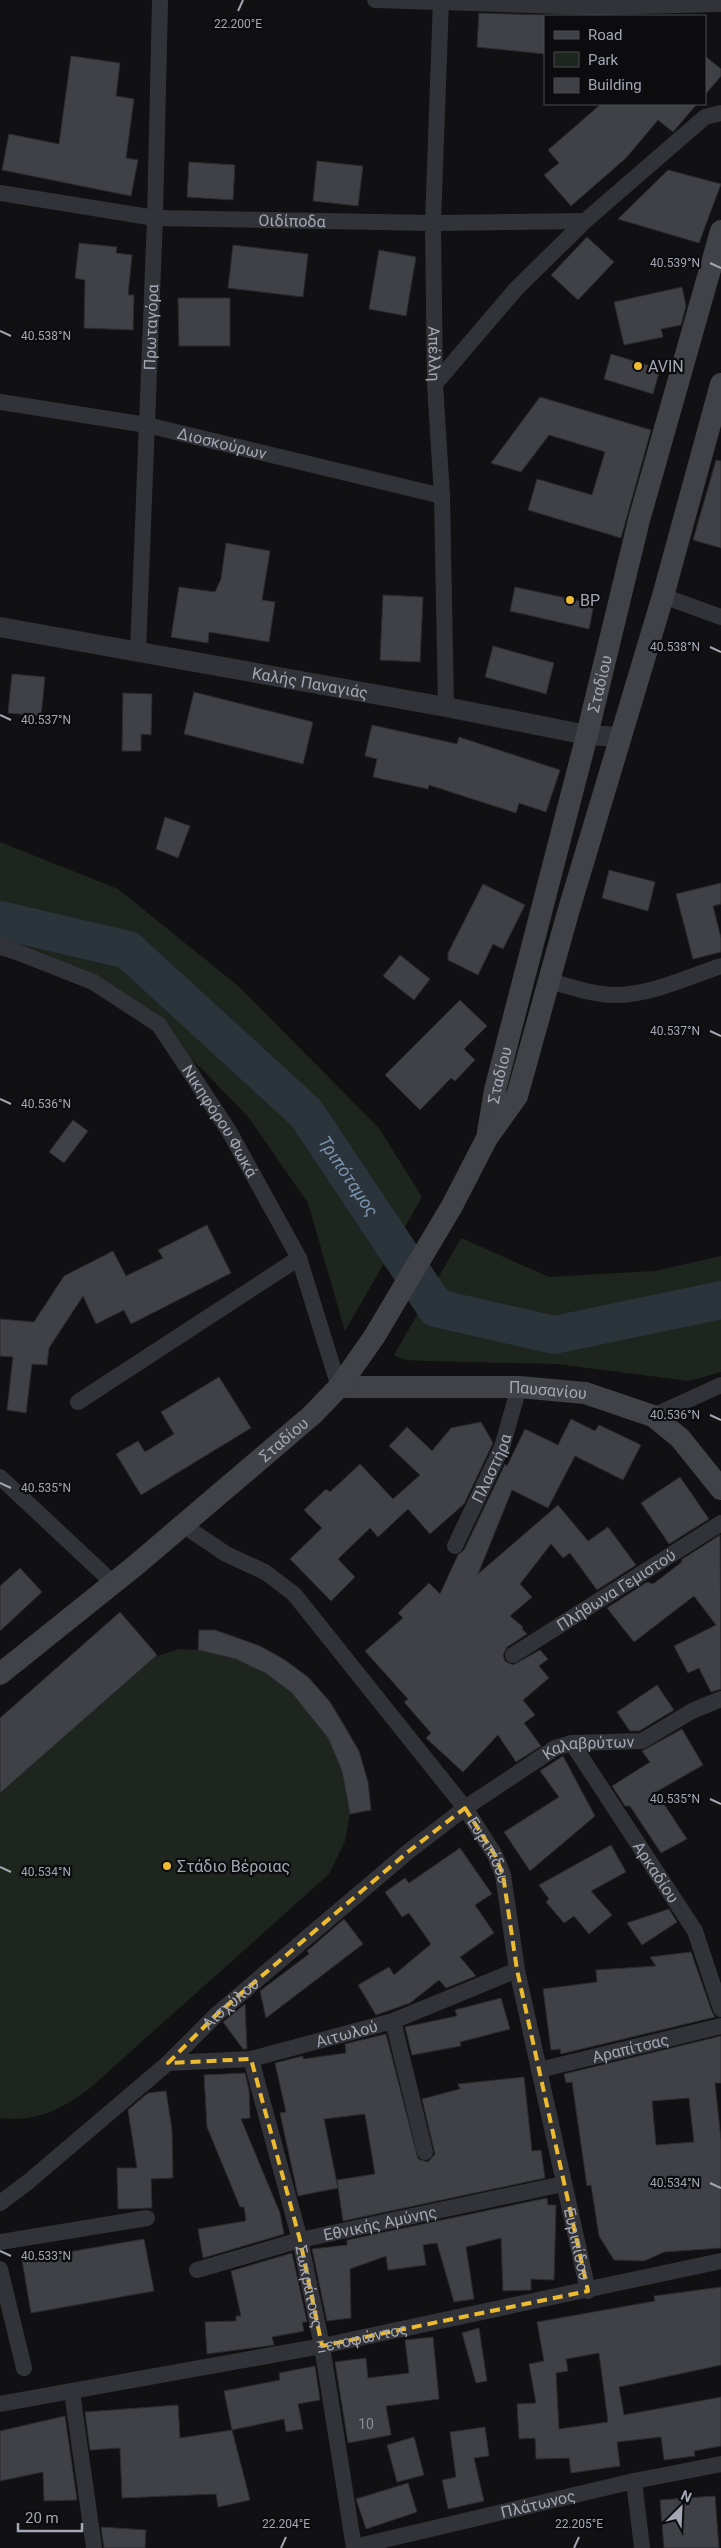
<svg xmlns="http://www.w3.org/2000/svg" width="721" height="2548" viewBox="0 0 721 2548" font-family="Roboto,sans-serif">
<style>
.green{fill:#1e251f}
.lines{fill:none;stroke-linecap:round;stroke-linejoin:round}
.river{stroke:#2b333b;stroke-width:38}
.building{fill:#404146;stroke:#2c2b2f;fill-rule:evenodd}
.minor{stroke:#323338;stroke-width:16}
.tertiary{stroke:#323338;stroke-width:20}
.secondary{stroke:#404247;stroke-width:22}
.marked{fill:none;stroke:#ecbb30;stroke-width:4;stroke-dasharray:10 6;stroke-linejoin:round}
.ticks{fill:none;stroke:#a3a7b3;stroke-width:2}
.poi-dot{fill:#ecbb30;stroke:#0c0c0e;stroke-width:2}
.labels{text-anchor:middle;stroke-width:4.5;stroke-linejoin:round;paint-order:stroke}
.number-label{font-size:14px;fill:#8a8e98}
.street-label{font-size:16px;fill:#a3a7b3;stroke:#0c0c0e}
.poi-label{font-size:16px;fill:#a3a7b3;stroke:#0c0c0e;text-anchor:start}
.water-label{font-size:18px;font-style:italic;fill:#7a92ae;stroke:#0c0c0e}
.ticks-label{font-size:12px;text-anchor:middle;fill:#a3a7b3;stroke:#0c0c0e;stroke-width:4.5;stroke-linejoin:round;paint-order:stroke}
</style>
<rect width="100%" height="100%" fill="#111113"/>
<path class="green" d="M0,842l118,47 119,96 142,143 43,69 -77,134 -37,-128 -59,-85 -46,-48 -69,-61 -134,-61z
M461,1238l88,39 106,-6 66,-15v116l-32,9 -132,-17 -130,-3 -22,-1 -11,-5z
M120,1612l38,44 21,-7 19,1 17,-20c92,26 145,85 156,180l-21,4 -5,27 -16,33 -240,215c-29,21 -52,33 -89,29v-400z"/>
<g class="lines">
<path class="river" id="s1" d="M0,920l128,30 178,163 130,195 118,27 167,-35"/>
</g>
<path class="building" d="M479,13l66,2v39l-68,-7z
M71,56l49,7 -4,33 18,3 -8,59 12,2 -7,36 -129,-26 7,-36 50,10z
M705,56l16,13v7l-16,19z
M601,104h96l-24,28 -15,-12 -32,38 -55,48 -27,-31 15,-12 -11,-13z
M317,161l46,5 -5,40 -45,-5z
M189,162l46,3 -2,35 -46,-3z
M668,170l53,14 -22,59 -81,-24z
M587,237l27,25 -36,38 -27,-25z
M79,243l38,4 -1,6 16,2 -4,40h6l-1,35 -49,-2 1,-48 -10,-2z
M233,245l75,9 -5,43 -75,-9z
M379,250l37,7 -10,59 -37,-7z
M682,287l4,19 -5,19 -20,4 2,8 -39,8 -10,-43z
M178,298h52v48h-51z
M611,354l49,15 -7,25 -49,-15z
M540,397l111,33 -30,108 -93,-28 9,-31 55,16 13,-43 -56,-17 -28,37 -30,-9z
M716,460l5,1v87l-28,-8z
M226,543l44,8 -8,49 13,2 -6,40 -60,-10 -1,11 -37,-6 8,-50 36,5 6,-13z
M515,587l79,17 -5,25 -79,-18z
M383,595l40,2 -3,65 -40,-2z
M493,646l61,17 -8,31 -61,-17z
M12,674l33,3 -4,39 -33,-3z
M194,692l119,30 -10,42 -119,-30z
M123,693l29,1 -1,41 -10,-1v17h-19z
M372,725l85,19 2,-7 101,33 -14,42 -27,-9 -3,10 -87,-28 -1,4 -55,-12 4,-18 -12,-3z
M165,817l25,9 -12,32 -22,-9z
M609,870l46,12 -7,29 -46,-13z
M721,883v21l-8,2 8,32v14l-28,7 -17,-65z
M483,884l42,21 -22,44 -10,-5 -15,31 -30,-15v-7z
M400,955l30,24 -16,21 -31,-24z
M460,1000l27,26 -23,23 11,11 -20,21 -4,-3 -31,32 -35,-35z
M73,1120l15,11 -24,32 -15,-11z
M207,1225l24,48 -100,51 -7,-14 -28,14 -13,-28 -34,52 -2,17 -15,-1 -6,49 -19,-3 6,-53 -13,-1v-37l34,3 30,-46 49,-25 13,25 37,-18 -5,-8z
M219,1377l32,51 -110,67 -25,-41 22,-13 7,11 29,-18 -13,-22z
M571,1419l24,12 4,-6 42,20 -18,35 -48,-24 -27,52 -36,-18 -34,84 80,-69 30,36 20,-14 28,38 -39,25 -27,-37 -7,5 -12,-14 -31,40 12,13 -22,19 13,11 -1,2 5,5 -20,13 -4,8 2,6 8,4 27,-15 8,9 -9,7 10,12 -26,22 12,15 -11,8 17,23 -25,16 -18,-27 -35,37 -37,-34 5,-5 -27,-31 4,-3 -43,-48 38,-33 -5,-5 31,-30 11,11 18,-39 6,-5 41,-86 2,2 18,-37 33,16z
M481,1422l12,21 -29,61 -34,30 -22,-25 -30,28 -8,-9 -32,31 17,18 -24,24 -41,-42 32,-31 -18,-18 22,-21 4,3 30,-28 33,35 27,-24 -31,-29 18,-19 25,24 19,-23z
M680,1477l29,42 -40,25 -28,-41z
M720,1535l1,154 -10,3 -12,-24 -11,5 -14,-27 42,-21 -22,-29 -60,46 -27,-34 40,-26 6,2 29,-22 -1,-2z
M20,1568l22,24 -42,39v-45z
M120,1612l37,43 -157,138v-75z
M199,1630h16l45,16 25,14 23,17 22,25 29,49 9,31 3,28 -21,4 -8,-43 -14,-33 -36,-45 -25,-19 -31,-15 -38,-9z
M657,1685l17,25 -35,21h-9l-13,-19z
M682,1729l21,36 -47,27 31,47 -26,14 -31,-47h-5l-13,-20 38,-24 -8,-11z
M563,1756l32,60 -65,55 -26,-39 55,-35 -19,-26z
M611,1845l15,27 -35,19 21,24 -23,19 -15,-18 -10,7 -18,-21 3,-3 -10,-14z
M460,1848l32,46 -17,11 19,28 -34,24 16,19 -30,12 -7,-8 -29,23 -34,12 -18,-30 31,-18 5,8 37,-31 -22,-31 -7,4 -17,-25 20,-14 4,5z
M669,1909l8,13 -35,23 -15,-22z
M344,1919l19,25 -97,74 -6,-27 49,-37 -2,-3z
M691,1952l21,60 3,5 -154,37 -1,-5 -9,1 -8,-61 54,-7 -1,-12 60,-4 -6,-9z
M501,1998l9,31 -50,13 1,4 -49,9 -7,-28 52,-11 -2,-6z
M245,2004l2,45h-4l-20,-27z
M386,2034l32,125 10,3 7,-8 -13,-55 38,-10 -2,-5 66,-7 8,74 9,-1 4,28 -202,43 -6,-41 38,-6 -10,-60 -41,5 14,69 -40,8 -18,-83 6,-1 -11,-49 28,-7v3l43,-6 -1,-9z
M721,2036v47h-6l6,57v108l-57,4 -20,9 -30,-1 -15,-24 -8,-51 -4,1 -15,-104 -6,1 -2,-9zM689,2098l5,44 -38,3 -4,-44z
M245,2073l4,17 1,28 -9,1 39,94 4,21 -81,24 -5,-29 47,-8 1,-2 -2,-12h-4l-33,-80 -3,-52z
M166,2091l6,39 1,48 -22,1 1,29 -34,1 -1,-41h20l-9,-58 20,-17z
M547,2198l1,7h8l-2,75 -23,-1v11l-28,1 -2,-53 -35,9 8,52 -20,3 -17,-59 -14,2 3,20 -38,5 -2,-14 -36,13 1,49 -24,3 -15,-72 35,-4v-5z
M144,2239l10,52 -123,22 -9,-53z
M292,2253l15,69h-5l2,9 -32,6 2,8 -67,9 -2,-32 31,-1v-5h5l-10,-45z
M721,2287v78l-102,22 5,28 97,-18v49l-27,5 1,5 -31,4 -3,-23 -44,5 3,24 -49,7 -2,-15 -33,1 -1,-21 -16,1 -2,-35 19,-1 -7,-39 15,-3 -7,-39 118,-21 -1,-5zM599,2353l9,69 -49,7 -3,-56 12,-2 -2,-12z
M479,2328l8,53 -11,2 -14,-50z
M433,2337l6,62 -53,7 5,29 -43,8 -13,-81 31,-4 2,20 41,-5 -4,-33z
M315,2366l5,34 -22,4 5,25 -17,3 -2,-13 -52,11 -8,-39 56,-11 -1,-7z
M178,2405l2,33 52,-8 18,70 -32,7 -2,-13 -94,4 -2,-50 -30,2 -5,-38z
M65,2416l12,84 -33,1 -1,-29 -43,9v-50z
M485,2427l4,29 -15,2 10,43 -36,8 -6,-29 14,-3 -6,-45z
M414,2437l10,38 -27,7 -10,-37z
M408,2483l9,29 -51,17 -10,-30z
M715,2496l4,52h-55l-4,-48z
M101,2527l45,3 -1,18h-41z"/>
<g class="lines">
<g class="minor">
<path d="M375,0l220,7 126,-3"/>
<path id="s2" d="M441,0l-8,223 2,161 7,112 4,211"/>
<path id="s3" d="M0,193l155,25 278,5 152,-2"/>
<path d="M435,384l81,-95 69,-68 120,-104 16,-4"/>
<path id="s4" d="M0,402l147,23 295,71"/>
<path d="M663,596l58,21"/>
<path id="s5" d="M138,653l17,-435 5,-218"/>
<path id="s6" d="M0,947l17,5 76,30 66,43 70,106 70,127 40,129"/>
<path d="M549,981c22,6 45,14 68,14 36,-1 71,-18 104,-29"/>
<path d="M78,1402l221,-144"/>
<path d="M653,1416l68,-31"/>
<path d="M0,1477l112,105"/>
<path id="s7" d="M183,1525l43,29 39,18 29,22 171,214 30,47 8,20 14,95 71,321"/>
<path id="s8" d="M455,1546l47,-99 17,-60"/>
<path id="s9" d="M513,1655l208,-132"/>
<path id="s10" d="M572,1743l123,188 26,78"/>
<path d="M393,2021l32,131"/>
<path id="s11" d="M251,2059l49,181 22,106 32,202"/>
<path id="s12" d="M168,2063l83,-4 142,-38 124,-51"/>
<path id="s13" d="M539,2070l182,-44"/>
<path id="s14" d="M0,2203l28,-21 140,-119 49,-49 192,-163 56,-43 90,-60 17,-5 70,-2 50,-30 29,-12"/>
<path d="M0,2242l147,-24"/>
<path d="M0,2269l24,99"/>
<path id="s15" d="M197,2270l103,-30 263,-56"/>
<path d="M72,2392l22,156"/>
<path id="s16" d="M0,2404l322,-58 399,-85"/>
<path d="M634,2481l8,67"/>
<path id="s17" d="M354,2547l280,-66 87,-17"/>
</g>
<path class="tertiary" id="s18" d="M0,627l446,80 141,28 33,2"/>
<g class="secondary">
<path id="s19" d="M488,1132l7,-42 92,-355 52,-215 82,-289"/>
<path id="s20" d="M339,1387h180l66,6 68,23 27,22 41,51"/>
<path id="s21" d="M0,1674l136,-109 176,-150 27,-28 35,-50 78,-131 35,-68 30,-42 50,-180 96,-320 58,-212"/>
</g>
</g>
<path class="marked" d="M465,1808l30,47 8,20 14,95 71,321 -266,55 -22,-106 -49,-181 -83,4 49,-49 192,-163z"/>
<path class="ticks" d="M238,11l5,-11M710,263l11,5M0,331l11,5M710,647l11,5M0,715l11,5M710,1031l11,5M0,1099l11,5M710,1415l11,5M0,1483l11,5M710,1799l11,5M0,1867l11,5M710,2183l11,5M0,2251l11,5M281,2548l5,-11M574,2548l5,-11"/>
<g class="poi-dot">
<circle cx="638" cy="366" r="5"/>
<circle cx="570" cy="600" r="5"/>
<circle cx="167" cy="1866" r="5"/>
</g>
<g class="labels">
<g class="number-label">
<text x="366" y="2429">10</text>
</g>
<g class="street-label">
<text dy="6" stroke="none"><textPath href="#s3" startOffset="294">Οιδίποδα</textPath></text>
<text dy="6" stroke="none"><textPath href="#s5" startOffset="326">Πρωταγόρα</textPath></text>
<text dy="6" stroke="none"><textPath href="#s2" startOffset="354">Απέλλη</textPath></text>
<text dy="6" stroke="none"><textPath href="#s4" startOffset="226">Διοσκούρων</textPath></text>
<text dy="6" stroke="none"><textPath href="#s18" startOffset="315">Καλής Παναγιάς</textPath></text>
<text dy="6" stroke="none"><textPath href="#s19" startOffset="462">Σταδίου</textPath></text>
<text dy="6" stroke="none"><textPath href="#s19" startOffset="58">Σταδίου</textPath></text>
<text dy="6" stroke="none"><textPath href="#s6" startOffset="292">Νικηφόρου Φωκά</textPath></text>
<text dy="6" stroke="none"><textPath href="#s20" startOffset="209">Παυσανίου</textPath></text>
<text dy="6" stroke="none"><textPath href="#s21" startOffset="368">Σταδίου</textPath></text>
<text dy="6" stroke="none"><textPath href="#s8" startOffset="86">Πλαστήρα</textPath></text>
<text dy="6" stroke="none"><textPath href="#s9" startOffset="122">Πλήθωνα Γεμιστού</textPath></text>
<text dy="6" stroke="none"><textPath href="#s14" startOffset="752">Καλαβρύτων</textPath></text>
<text dy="6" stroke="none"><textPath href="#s7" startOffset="454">Ευριπίδου</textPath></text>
<text dy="6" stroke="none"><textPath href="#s10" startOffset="154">Αρκαδίου</textPath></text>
<text dy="6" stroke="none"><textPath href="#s14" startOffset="305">Αισχύλου</textPath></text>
<text dy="6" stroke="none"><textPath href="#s12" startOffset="182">Αιτωλού</textPath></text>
<text dy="6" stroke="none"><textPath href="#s13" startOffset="94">Αραπίτσας</textPath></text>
<text dy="6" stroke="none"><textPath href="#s15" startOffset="189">Εθνικής Αμύνης</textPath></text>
<text dy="6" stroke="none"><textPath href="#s7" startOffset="859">Ευριπίδου</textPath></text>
<text dy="6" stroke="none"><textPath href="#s11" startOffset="235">Σωκράτους</textPath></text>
<text dy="6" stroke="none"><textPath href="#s16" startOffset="368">Ξενοφώντος</textPath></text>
<text dy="6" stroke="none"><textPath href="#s17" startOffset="189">Πλάτωνος</textPath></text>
</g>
<g class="poi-label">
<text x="648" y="372">AVIN</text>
<text x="580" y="606">BP</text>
<text x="177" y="1872">Στάδιο Βέροιας</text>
</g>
<g class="water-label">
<text dy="6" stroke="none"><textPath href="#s1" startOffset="449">Τριπόταμος</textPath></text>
</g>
</g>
<g class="ticks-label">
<text x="238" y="28">22.200°E</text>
<text x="675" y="267">40.539°N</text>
<text x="46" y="340">40.538°N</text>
<text x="675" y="651">40.538°N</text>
<text x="46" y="724">40.537°N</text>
<text x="675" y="1035">40.537°N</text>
<text x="46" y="1108">40.536°N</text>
<text x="675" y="1419">40.536°N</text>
<text x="46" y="1492">40.535°N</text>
<text x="675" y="1803">40.535°N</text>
<text x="46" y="1876">40.534°N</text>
<text x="675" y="2187">40.534°N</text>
<text x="46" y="2260">40.533°N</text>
<text x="286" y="2528">22.204°E</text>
<text x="579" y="2528">22.205°E</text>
</g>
<rect x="544" y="15" width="162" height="90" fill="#0c0c0e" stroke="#484a50"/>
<rect x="554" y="31" width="25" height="8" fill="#404247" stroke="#484a50"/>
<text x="588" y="40" font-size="15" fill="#a3a7b3">Road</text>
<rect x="554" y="52" width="25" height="15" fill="#1e251f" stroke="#484a50"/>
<text x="588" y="65" font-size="15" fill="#a3a7b3">Park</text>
<rect x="554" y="78" width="25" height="15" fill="#404146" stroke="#484a50"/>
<text x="588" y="90" font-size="15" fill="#a3a7b3">Building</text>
<g transform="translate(681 2508) rotate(24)" stroke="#0c0c0e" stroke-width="4" paint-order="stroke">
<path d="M0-4L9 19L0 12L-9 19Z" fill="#a3a7b3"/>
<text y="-8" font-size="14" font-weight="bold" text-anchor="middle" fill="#a3a7b3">N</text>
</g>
<path d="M18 2523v8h64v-8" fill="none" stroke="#a3a7b3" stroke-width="2.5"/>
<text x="25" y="2523" font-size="15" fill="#a3a7b3" stroke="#0c0c0e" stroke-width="4" paint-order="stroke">20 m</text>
</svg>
